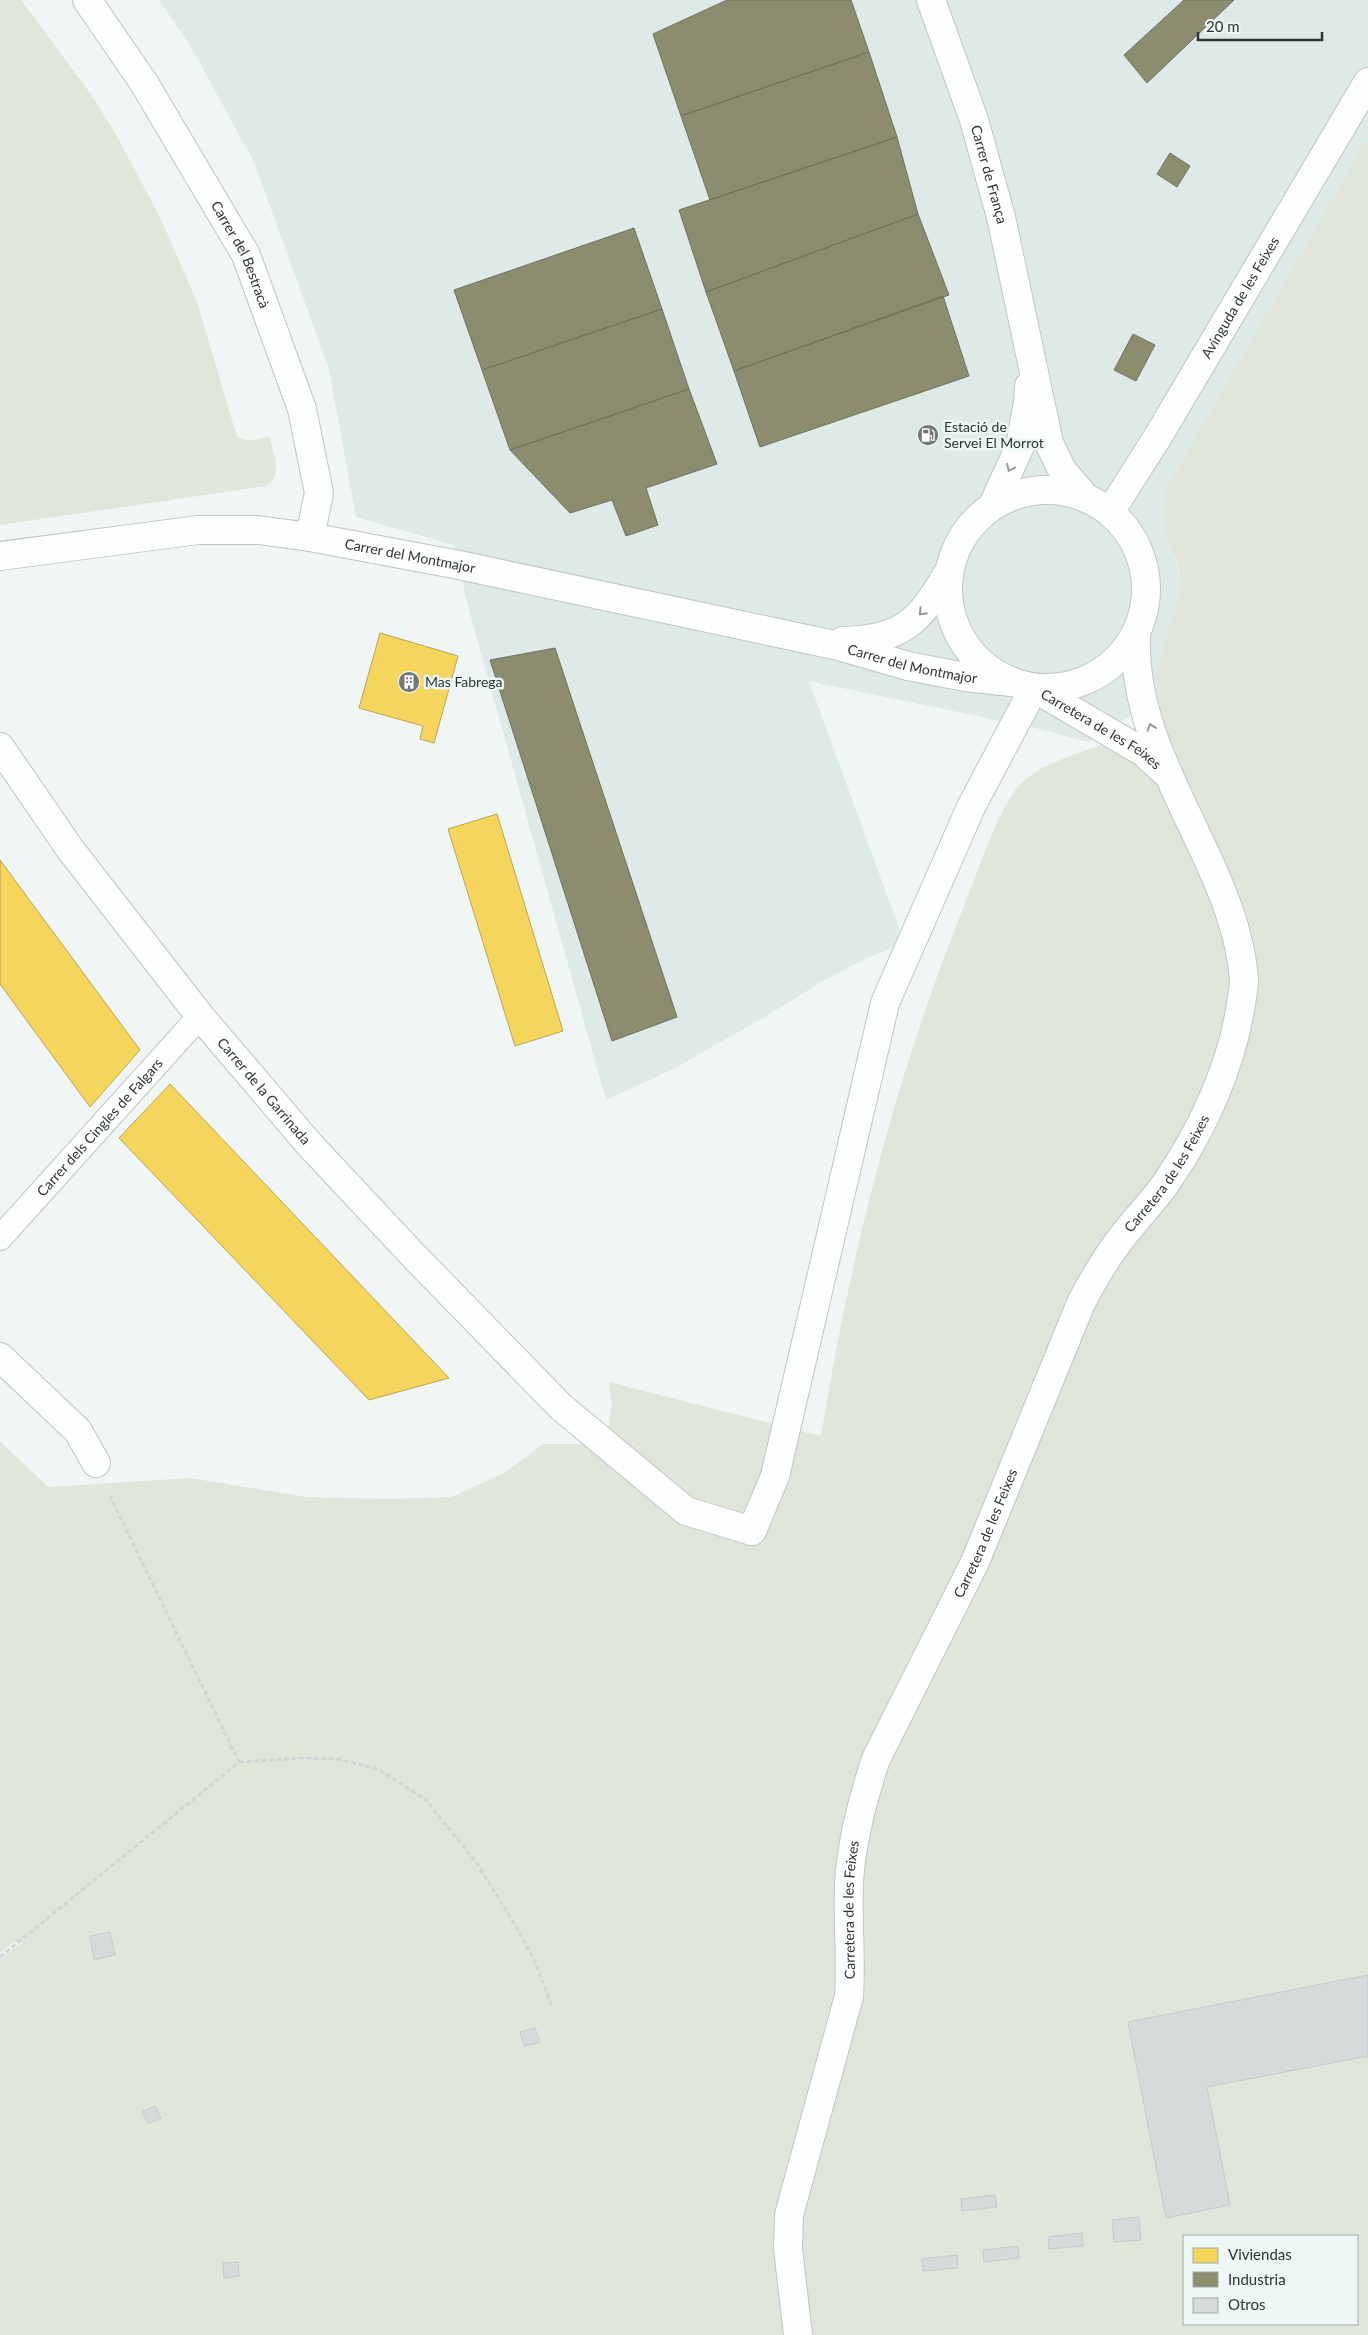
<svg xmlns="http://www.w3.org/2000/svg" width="1368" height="2335" viewBox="0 0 1368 2335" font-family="Lato,sans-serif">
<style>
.built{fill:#ddeae8}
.green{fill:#e0e7da;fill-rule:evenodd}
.homes{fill:#f6d55c;stroke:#baa44f}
.industry{fill:#8c8c6e;stroke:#70715c}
.building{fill:#d6dadb;stroke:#c5c9ca}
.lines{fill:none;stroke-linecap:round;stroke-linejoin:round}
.lane-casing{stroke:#c0c4c4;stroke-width:26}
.street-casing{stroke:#c0c4c4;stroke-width:30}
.path{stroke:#d2d4d4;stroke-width:3;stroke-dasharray:5 2.5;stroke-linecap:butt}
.lane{stroke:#fdfefe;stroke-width:24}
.street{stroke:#fdfefe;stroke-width:28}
.oneway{stroke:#969898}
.labels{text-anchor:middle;stroke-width:5;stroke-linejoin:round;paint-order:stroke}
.street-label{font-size:14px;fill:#2e3232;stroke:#edf8f6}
.poi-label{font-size:14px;fill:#2e3232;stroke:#edf8f6;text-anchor:start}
</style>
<rect width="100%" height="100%" fill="#f0f5f5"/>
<path class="built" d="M159,0h1209v136l-202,352 -2,22 3,27 13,38 -2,23 -21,79v22l-68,43 -54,-14 -226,-47 95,261 -43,19 -40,21 -53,33 -93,53 -69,32 -136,-486 -16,-69 -98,-28 -27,-148 -75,-207 -64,-117z"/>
<path class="green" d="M0,0h21l3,4 66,89 24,38 46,86 37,85 40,135 11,4 19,-4 3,2c4,16 13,37 -4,47l-266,39z
M1368,136v2199h-1368v-376l23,-17h-9l-14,11v-511l49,45 141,-9 116,19 82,2 64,-2 54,-25 37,-28h48l11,-5 7,-14 3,-21 -3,-22 212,54c30,-185 76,-366 147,-540 12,-30 30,-85 49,-108 21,-25 57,-32 86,-44 22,-9 40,-20 57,-36 -14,-43 20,-87 20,-131 0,-13 -10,-27 -13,-40 -4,-16 -3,-33 -1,-49zM1184,2236h173v88h-173z"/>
<path class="homes" d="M380,633l78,23 -24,87 -14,-4 3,-13 -64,-18z
M497,814l66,217 -48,15 -67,-217z
M0,860l140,190 -50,57 -90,-123z
M170,1084l279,294 -80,22 -250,-262z"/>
<path class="industry" d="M727,0h124l18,52 -188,64 -28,-82z
M1184,0h50l-87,83 -23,-28z
M869,52l28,85 -187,63 -29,-84z
M897,137l21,77 -212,78 -27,-82z
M1170,153l20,13 -13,21 -20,-13z
M918,214l31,81 -215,76 -28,-79z
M634,228l28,81 -180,61 -28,-80z
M943,296l26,80 -209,71 -26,-76z
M662,309l27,80 -179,61 -28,-80z
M1133,334l22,11 -19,36 -22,-11z
M689,389l28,75 -71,24 12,37 -32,11 -14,-36 -42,13 -60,-63z
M555,648l122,369 -65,24 -122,-381z"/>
<path class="building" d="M110,1932l5,23 -21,5 -4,-24z
M1368,1975v81l-161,31 23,118 -64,13 -38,-196z
M535,2028l5,14 -16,4 -4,-14z
M155,2106l6,12 -13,6 -6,-12z
M995,2195l2,12 -35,4 -1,-12z
M1139,2217l2,23 -27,2 -2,-22z
M1082,2233l1,13 -34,3 -1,-12z
M1018,2246l1,12 -35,4 -1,-12z
M957,2255l1,13 -35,3 -1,-12z
M238,2262l1,14 -15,2 -1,-15z"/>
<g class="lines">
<g class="lane-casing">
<g id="lane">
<path id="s1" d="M0,1238l200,-222"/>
</g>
</g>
<g class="street-casing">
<g id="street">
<path id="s2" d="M87,0l57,83 102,172 56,154 17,84 -9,44"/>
<path id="s3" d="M931,0l43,120 27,97 48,226 13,27 24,28"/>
<circle cx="1047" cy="589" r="99"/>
<path d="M993,505l27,-59 8,-44 1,-16"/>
<path id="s4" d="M1110,512l47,-74 211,-356"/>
<path id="s5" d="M0,556l198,-26h60l52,7 149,28 380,81 69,20 57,11 46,5"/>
<path d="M843,641c60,-1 77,-20 106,-70"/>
<path id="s6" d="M0,747l70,102 130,167 109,128 103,110 149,153 125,104 66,20 23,-55 110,-473 86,-196 63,-119 109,64 23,21"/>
<path d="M0,1357l78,74 18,32"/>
<path id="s7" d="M798,2335l-10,-86 1,-34 60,-219c3,-42 -3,-85 1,-126 4,-38 14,-75 26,-111l99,-197 106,-259c12,-23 25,-46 42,-67 15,-20 34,-38 47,-59 34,-50 62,-113 71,-173 1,-8 3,-16 3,-23 -3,-50 -25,-99 -46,-143 -31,-66 -65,-129 -62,-204"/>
</g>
</g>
<path class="path" d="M239,1762l64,-4 34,1 41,10 48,31 52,65 37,60 19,34 18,47
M0,1957l239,-195 -129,-266"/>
<use href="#lane" class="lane"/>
<use href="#street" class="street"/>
</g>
<defs><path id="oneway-chevron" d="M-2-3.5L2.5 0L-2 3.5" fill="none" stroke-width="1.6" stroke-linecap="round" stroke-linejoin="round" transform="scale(1.25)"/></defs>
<g class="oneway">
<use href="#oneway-chevron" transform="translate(1010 468) rotate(115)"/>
<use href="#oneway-chevron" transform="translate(922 612) rotate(133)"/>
<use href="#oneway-chevron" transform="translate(1151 727) rotate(-109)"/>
</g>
<defs>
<g id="fuel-disc" transform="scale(1.125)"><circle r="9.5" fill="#727676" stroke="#edf8f6"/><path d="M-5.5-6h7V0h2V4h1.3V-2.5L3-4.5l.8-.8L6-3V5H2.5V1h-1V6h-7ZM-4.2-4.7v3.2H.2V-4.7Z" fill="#fff"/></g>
<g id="building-disc" transform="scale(1.125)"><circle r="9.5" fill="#727676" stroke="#edf8f6"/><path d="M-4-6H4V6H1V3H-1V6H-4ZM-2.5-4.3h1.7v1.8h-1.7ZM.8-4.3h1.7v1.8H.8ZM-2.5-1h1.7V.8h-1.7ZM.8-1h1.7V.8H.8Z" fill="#fff"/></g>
</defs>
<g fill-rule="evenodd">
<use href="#fuel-disc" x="928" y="435"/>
<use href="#building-disc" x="409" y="682"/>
</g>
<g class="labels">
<g class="street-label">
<text dy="5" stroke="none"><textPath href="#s3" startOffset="184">Carrer de França</textPath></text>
<text dy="5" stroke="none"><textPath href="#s2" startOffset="298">Carrer del Bestracà</textPath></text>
<text dy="5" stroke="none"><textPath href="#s4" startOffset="251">Avinguda de les Feixes</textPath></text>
<text dy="5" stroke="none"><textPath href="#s5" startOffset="414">Carrer del Montmajor</textPath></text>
<text dy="5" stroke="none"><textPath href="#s5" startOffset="928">Carrer del Montmajor</textPath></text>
<text dy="5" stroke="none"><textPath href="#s6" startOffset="2072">Carretera de les Feixes</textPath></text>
<text dy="5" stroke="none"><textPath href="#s6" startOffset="434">Carrer de la Garrinada</textPath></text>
<text dy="5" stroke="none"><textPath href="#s1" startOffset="149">Carrer dels Cingles de Falgars</textPath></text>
<text dy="5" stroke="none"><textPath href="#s7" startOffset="1244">Carretera de les Feixes</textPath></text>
<text dy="5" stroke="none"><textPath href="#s7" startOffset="839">Carretera de les Feixes</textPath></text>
<text dy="5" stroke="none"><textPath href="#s7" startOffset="434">Carretera de les Feixes</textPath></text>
</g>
<g class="poi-label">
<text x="944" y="432">Estació de<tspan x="944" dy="16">Servei El Morrot</tspan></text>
<text x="425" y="687">Mas Fabrega</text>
</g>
</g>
<rect x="1183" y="2235" width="175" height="90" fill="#edf8f6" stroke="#a1a9a8"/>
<rect x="1193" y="2248" width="25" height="15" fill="#f6d55c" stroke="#a1a9a8"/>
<text x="1228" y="2260" font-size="15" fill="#2e3232">Viviendas</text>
<rect x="1193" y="2272" width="25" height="15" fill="#8c8c6e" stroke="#a1a9a8"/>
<text x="1228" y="2285" font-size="15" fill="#2e3232">Industria</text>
<rect x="1193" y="2298" width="25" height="15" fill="#d6dadb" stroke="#a1a9a8"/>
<text x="1228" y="2310" font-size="15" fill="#2e3232">Otros</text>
<path d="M1198 32v8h124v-8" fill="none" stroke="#2e3232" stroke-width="2.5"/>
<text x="1206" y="32" font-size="15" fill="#2e3232" stroke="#edf8f6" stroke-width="4" paint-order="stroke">20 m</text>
</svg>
